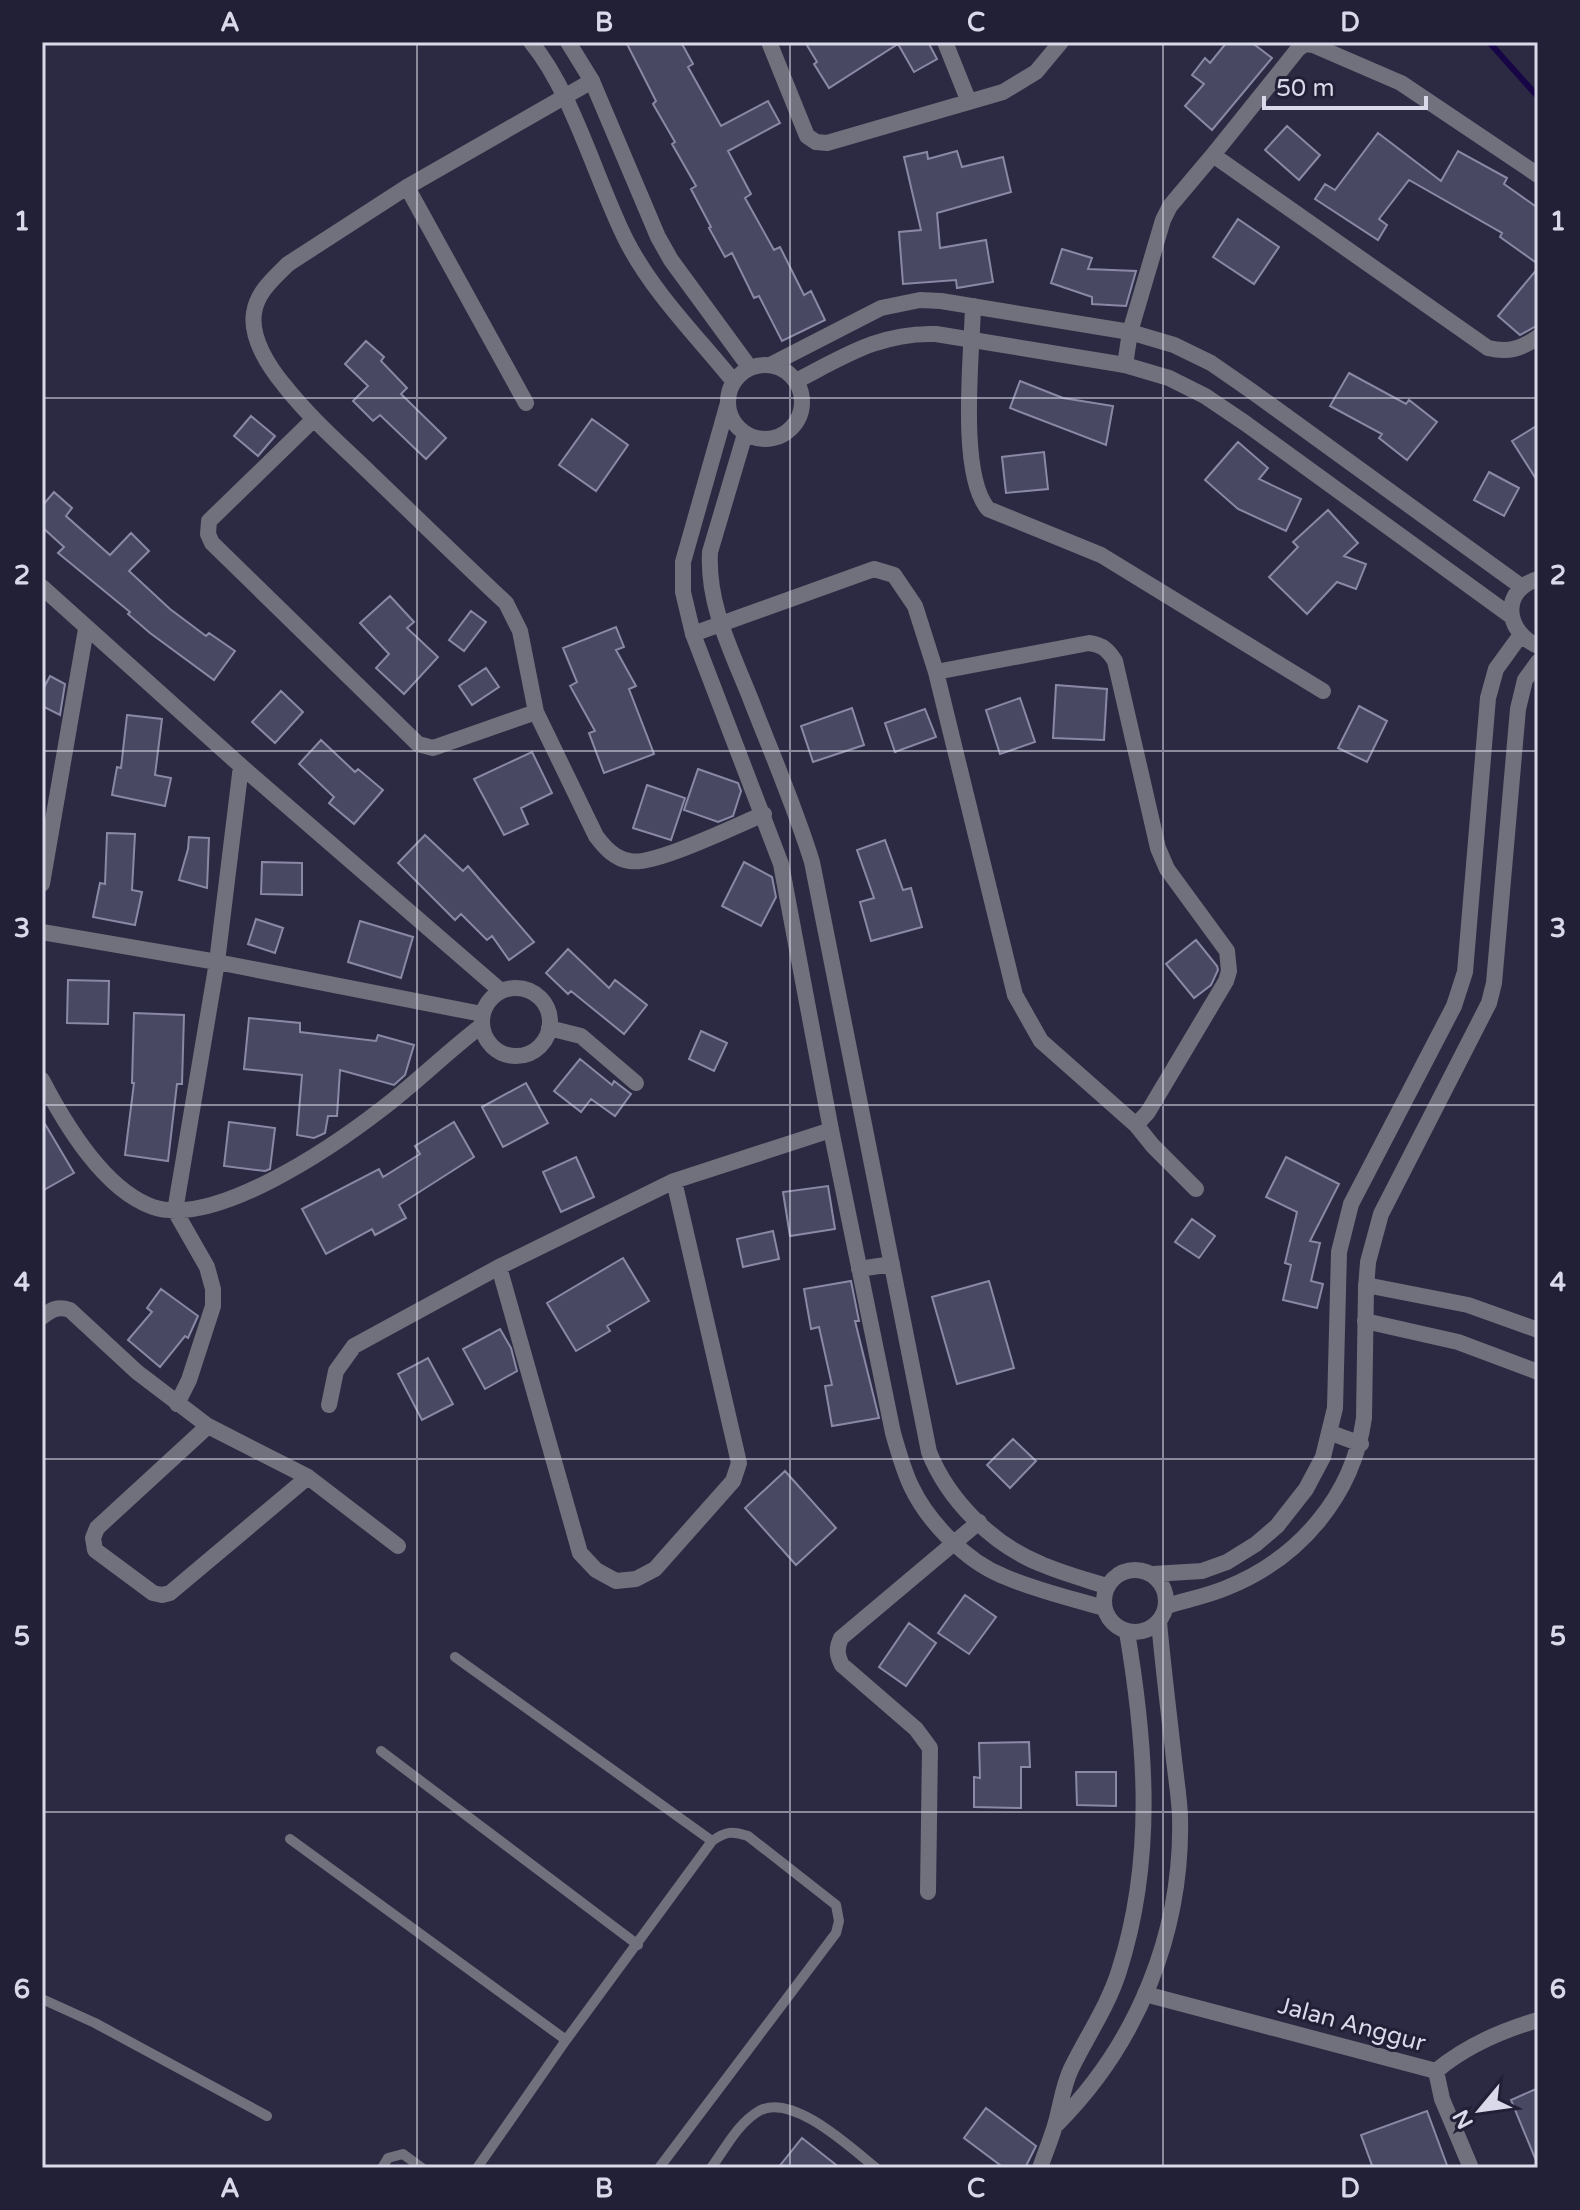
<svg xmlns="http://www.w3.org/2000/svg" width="1580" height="2210" viewBox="0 0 1580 2210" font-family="'Varela Round',sans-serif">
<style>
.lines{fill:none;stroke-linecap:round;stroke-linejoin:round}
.stream{stroke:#170546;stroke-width:6}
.building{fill:#484862;stroke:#8989a6;stroke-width:2}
.service{stroke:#70717d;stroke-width:10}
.minor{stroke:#70717d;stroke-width:16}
.tertiary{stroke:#70717d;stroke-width:16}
.grid{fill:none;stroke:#d9d9e9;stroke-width:2;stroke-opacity:0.55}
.labels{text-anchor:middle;stroke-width:6;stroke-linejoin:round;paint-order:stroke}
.street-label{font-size:24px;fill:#d9d9e9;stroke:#212037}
.neatline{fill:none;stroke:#d9d9e9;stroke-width:3}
.grid-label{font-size:26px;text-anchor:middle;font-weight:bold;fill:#d9d9e9}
</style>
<rect width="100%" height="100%" fill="#2b2a42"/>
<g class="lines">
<path class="stream" d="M1489,42l49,55"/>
</g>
<path class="building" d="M626,42h55l12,22 -5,3 33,59 47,-25 12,22 -52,28 23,43 -6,4 29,52 6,-3 24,48 7,-4 14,29 -43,21 -23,-45 -5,2 -22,-45 -7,4 -16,-29 2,-1 -20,-38 5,-3 -24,-42 3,-2 -22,-38 3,-3z
M805,42h123l9,17 -23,13 -16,-28 -69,44 -15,-24 3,-2z
M1227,42h24l21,16 -60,72 -27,-24 19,-22 -12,-9 13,-17 5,5z
M1287,126l33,29 -21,25 -34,-30z
M1378,133l63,48 17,-30 49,27 -3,6 34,24v56l-38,-27 2,-4 -93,-53 -30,39 8,6 -9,15 -63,-41 10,-15 10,6z
M957,151l5,16 41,-10 8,35 -74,21 3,35 46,-8 7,42 -36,6 -1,-8 -53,4 -4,-52 22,-2 -17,-73 23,-5 1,7z
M1238,219l41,28 -25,37 -41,-27z
M1062,249l30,9 -4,11 48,2 -10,35 -34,-2v-7l-41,-14z
M1538,268v57l-18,10 -22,-19z
M366,341l18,16 -3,4 26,27 -6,6 45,44 -20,21 -46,-44 -7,6 -20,-20 15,-15 -23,-22z
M1349,373l57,31 3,-4 28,22 -30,38 -28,-22 3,-4 -52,-28z
M1020,381l43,17 50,8 -7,39 -96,-37z
M251,416l24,20 -17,20 -24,-20z
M592,419l36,26 -32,46 -37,-26z
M1538,425v57l-26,-41z
M1238,442l30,26 -9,11 42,20 -15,32 -48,-22 -33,-29z
M1044,452l4,37 -42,4 -4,-36z
M1489,472l30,16 -15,28 -30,-16z
M54,492l18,16 -6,8 44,39 21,-22 18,18 -20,20 41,38 36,27 3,-3 26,18 -21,29 -64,-47 -22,-19 2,-2 -72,-59 6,-6 -22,-20v-21z
M1328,510l30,33 -14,13 22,8 -10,25 -19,-7 -30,32 -38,-37 29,-30 -5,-5z
M390,596l24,26 -7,6 31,29 -34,37 -28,-26 13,-14 -29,-31z
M471,611l15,11 -22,29 -15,-11z
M616,627l8,20 -8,3 20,36 -7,3 25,65 -50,19 -15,-40 6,-2 -25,-45 7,-4 -14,-34z
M486,668l13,19 -27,18 -13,-19z
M50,676l15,8 -5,31 -18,-9v-15z
M1056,685l51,4 -3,51 -51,-2z
M281,691l22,21 -28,31 -23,-21z
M1020,698l15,44 -35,12 -14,-44z
M1359,706l28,15 -20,41 -29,-14z
M852,708l12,37 -51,17 -12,-36z
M925,709l11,28 -41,15 -10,-29z
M127,715l35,4 -7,56 16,3 -6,28 -53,-11 5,-28 4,1z
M321,740l34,32 3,-3 25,21 -29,34 -25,-21 5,-6 -35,-33z
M532,752l20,41 -31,15 7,16 -24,11 -30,-56z
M698,769l40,14 3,8 -8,25 -15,6 -34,-12z
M647,785l38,13 -14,42 -38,-12z
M107,833l28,1 -3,56 10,2 -7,33 -42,-8 7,-34 5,1z
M425,835l38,36 5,-5 66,76 -25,18 -17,-24 -5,4 -26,-26 -6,6 -57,-57z
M189,837l20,1 -2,50 -28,-8 9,-31z
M885,840l18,50 8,-2 11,39 -51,14 -11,-39 14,-4 -17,-48z
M262,862l40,1v32l-41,-1z
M744,862l28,15 4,20 -15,29 -39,-20z
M256,919l27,9 -8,25 -27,-9z
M360,921l53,16 -12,41 -53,-16z
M1196,940l21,26 1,4 -7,15 -17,13 -28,-34z
M568,949l41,39 6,-8 32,25 -23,29 -53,-43 -3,3 -22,-21z
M68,980l41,1 -1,43 -41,-1z
M134,1013l50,2 -2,69h-5l-9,77 -43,-6 9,-72h-2z
M249,1018l51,5v9l76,9 2,-6 36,10 -9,30 -11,10 -54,-15 -3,46h-9l-3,17 -11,5 -17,-3 5,-60 -58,-6z
M701,1031l26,12 -13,28 -25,-12z
M580,1059l32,26 2,-4 17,13 -16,22 -24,-17 -10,13 -27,-21z
M526,1083l22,40 -45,24 -21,-40z
M42,1119l32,54 -32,18z
M229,1122l46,6 -5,41 -5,2 -41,-5z
M454,1122l20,35 -75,48 7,13 -31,17 -3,-6 -46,25 -24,-45 77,-40 4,8 37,-23 -5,-8z
M576,1157l18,40 -33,15 -18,-40z
M1286,1157l53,27 -29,57 10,2 -9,38 12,3 -6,24 -34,-8 8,-35 -6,-2 12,-51 -31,-15z
M828,1186l7,43 -45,7 -7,-44z
M1192,1219l23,17 -16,22 -24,-16z
M773,1231l6,28 -36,8 -6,-28z
M623,1258l26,43 -42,25 3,5 -34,20 -29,-48z
M851,1281l8,40h-4l24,97 -47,8 -7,-40 7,-1 -13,-58 -8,2 -7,-40z
M989,1281l25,87 -57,16 -25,-87z
M161,1289l37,27 -10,22 -3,-2 -25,31 -32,-27 24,-28 -5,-4z
M500,1329l11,19 6,23 -32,18 -22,-40z
M428,1358l25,46 -31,16 -24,-46z
M1013,1439l23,22 -26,27 -23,-23z
M785,1471l51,57 -40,37 -51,-57z
M965,1595l31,22 -27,37 -31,-21z
M909,1623l27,20 -30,43 -27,-19z
M1029,1742l1,25h-9v41l-47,-1v-30l6,1 -1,-35z
M1076,1772h40v34l-39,-1z
M1538,2088v75h-1l-26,-63z
M986,2108l50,38 -11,22h-21l-40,-30z
M1427,2111l21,57h-75l-12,-33z
M802,2138l38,30h-62z"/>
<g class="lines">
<path class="service" d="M455,1657l257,184 -146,199 -89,128
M381,1751l257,194
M290,1839l276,201
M42,1999l53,24 172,93
M382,2168l6,-10 15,-4 19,14
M659,2168l177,-235 3,-12 -3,-16 -88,-69c-16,-5 -22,-5 -36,5
M711,2168c14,-19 27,-45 48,-57 33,-19 92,37 117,57"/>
<path class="minor" d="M769,42l38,94 9,6 11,1 176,-51 33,-20 25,-30
M945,42l24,60
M592,81l-185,106 -119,77c-14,14 -31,28 -34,49 -4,25 15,54 30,72 25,32 56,59 85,87 46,44 91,88 137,131l14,28 16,81 60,124c9,12 19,23 34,25 24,5 107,-36 134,-47
M1538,175l-137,-92 -88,-38 -8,-1 -7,5 -85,106 275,193c20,5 33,1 50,-11
M407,187l119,216
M973,306c-1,48 -15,167 15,203l113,46 222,136
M1125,365l5,-33 33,-112 7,-14 43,-51
M314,419l-105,102 -1,13 4,9 206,201 15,4 103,-36
M42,587l199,179 260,225
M693,634l181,-65 20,6 21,31 21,66 79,323 26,46 95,84 17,21 43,43
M936,672l153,-29c14,2 19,7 26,18l43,187 9,21 60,82 2,20 -3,10 -78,131 -12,13
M42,884l44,-255
M42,932l175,30 265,52
M482 1022a34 34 0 1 1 68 0a34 34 0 1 1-68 0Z
M549,1028l32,8 55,47
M42,1080c23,44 62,110 111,127 62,21 181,-61 230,-99 34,-26 64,-56 98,-82
M499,1267l81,286 16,17 20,11 20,-2 19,-10 78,-88 6,-18 -65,-282
M1366,1285l102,20 70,25
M42,1317c10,-8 16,-11 28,-7l67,62 71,54 100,51 90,69
M1365,1321l93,21 80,30
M177,1404l12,-24 24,-74v-17l-6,-22 -32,-56 42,-249 24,-196
M329,1405l7,-34 18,-25 145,-79 175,-86 157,-51
M208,1426l-111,102 -4,10 2,12 58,43 9,2 8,-2 138,-116
M928,1892l2,-144 -14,-19 -74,-64c-5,-10 -6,-16 -1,-27l138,-116
M1145,1994l291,77c30,-25 64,-40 102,-51
M1436,2071l6,28 29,69"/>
<path class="tertiary" d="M531,42c42,51 65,138 95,198 27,53 71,96 108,142
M568,42l24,39 66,156 13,23 79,108
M728 402a37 37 0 1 1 74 0a37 37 0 1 1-74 0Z
M770,365l111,-57 39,-8 21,1 189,31 44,13 37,18 39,27 272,197
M796,381c47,-24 84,-49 140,-47l189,31 44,13 36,18 40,27 266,193
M728,403l-45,159v30l10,42 88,230 50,266 62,303c5,17 10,36 18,53 17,36 55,75 92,90 32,14 67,22 101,32
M745,434l-35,118c-3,53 22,100 41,148 21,54 44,107 61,162l117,590c19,48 64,93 112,112 21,9 43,15 65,22
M1538,579c-38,11 -33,53 0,67
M859,1269l33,-5
M1331,1433l30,11
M1104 1601a31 31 0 1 1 62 0a31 31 0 1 1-62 0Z
M1153,1574l49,-3 25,-9 29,-18 21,-18 29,-37 17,-32 12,-49 4,-156 12,-48 103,-198 11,-34 23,-274 8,-29 24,-33
M1167,1606c19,-6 40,-10 59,-18 73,-29 127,-92 138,-170l2,-129 2,-27 13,-48 108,-211 5,-20 24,-274 7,-29 13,-18
M1057,2124c81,-81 126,-193 123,-308 -1,-22 -5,-44 -7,-66 -5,-43 -10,-85 -14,-128
M1040,2168c5,-15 12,-31 16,-46 5,-18 7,-36 15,-53 16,-33 37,-63 48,-98 36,-112 27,-226 8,-339"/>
</g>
<path class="grid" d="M417,42v2126M790,42v2126M1163,42v2126M42,398h1496M42,751h1496M42,1105h1496M42,1459h1496M42,1812h1496"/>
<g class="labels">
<g class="street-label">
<text transform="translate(1352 2024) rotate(15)" y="8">Jalan Anggur</text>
</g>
</g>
<rect width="1580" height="2210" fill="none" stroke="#212037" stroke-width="88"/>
<g transform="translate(1480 2110) rotate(241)" stroke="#212037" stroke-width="6" paint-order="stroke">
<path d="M0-6L14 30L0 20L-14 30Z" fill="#d9d9e9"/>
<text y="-12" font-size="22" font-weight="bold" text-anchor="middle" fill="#d9d9e9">N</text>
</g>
<path d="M1264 96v12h162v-12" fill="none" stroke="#d9d9e9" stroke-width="4"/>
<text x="1276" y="96" font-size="24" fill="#d9d9e9" stroke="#212037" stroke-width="6" paint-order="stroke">50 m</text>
<rect x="44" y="44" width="1492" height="2122" class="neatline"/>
<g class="grid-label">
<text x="230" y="31">A</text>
<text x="604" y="31">B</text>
<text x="976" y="31">C</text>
<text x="1350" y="31">D</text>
<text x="22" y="230">1</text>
<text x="1558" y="230">1</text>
<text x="22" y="584">2</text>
<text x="1558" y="584">2</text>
<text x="22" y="937">3</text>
<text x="1558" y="937">3</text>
<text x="22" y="1291">4</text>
<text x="1558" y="1291">4</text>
<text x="22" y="1645">5</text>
<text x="1558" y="1645">5</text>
<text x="22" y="1998">6</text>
<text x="1558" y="1998">6</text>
<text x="230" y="2197">A</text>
<text x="604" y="2197">B</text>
<text x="976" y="2197">C</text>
<text x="1350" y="2197">D</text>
</g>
</svg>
